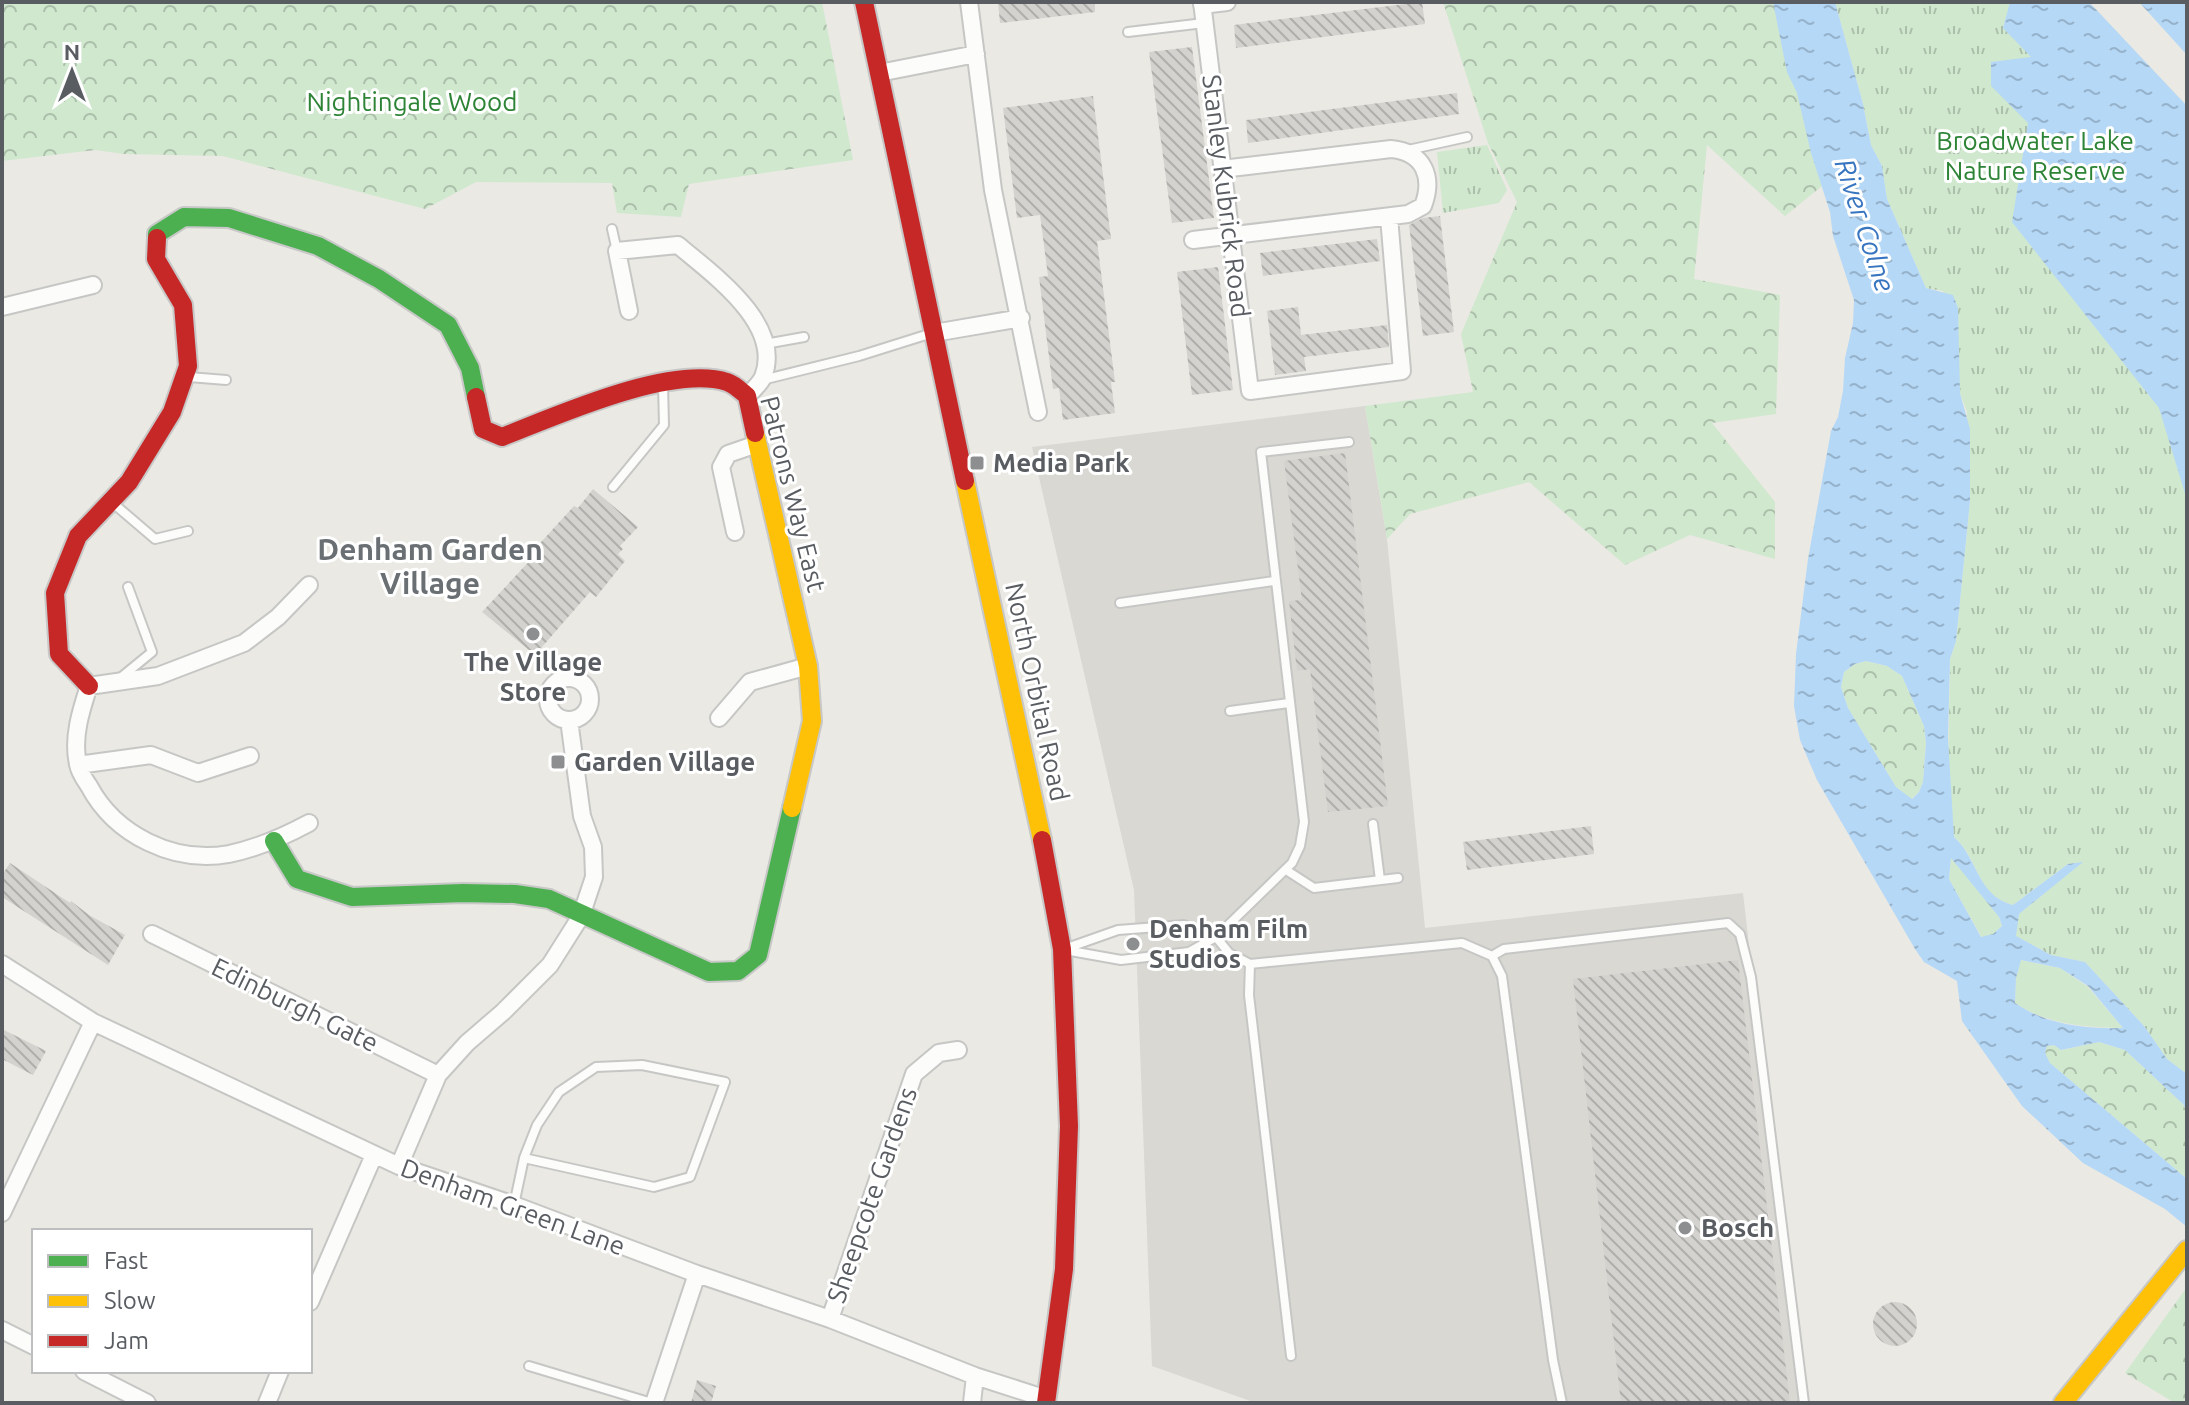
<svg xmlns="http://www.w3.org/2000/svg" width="2189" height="1405" viewBox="0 0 2189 1405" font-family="Ubuntu,sans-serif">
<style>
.industrial{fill:#d9d8d3}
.green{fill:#d0e8ce}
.forest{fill:url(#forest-crowns)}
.park{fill:url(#park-tufts)}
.water{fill:url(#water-ripples);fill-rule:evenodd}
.pier{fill:#eae9e3}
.building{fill:url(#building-back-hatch)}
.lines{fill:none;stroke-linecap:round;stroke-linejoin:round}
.lane-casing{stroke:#c6c7c5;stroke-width:12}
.street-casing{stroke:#c6c7c5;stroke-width:20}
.fast-casing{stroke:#c7c8c7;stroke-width:22}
.slow-casing{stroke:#c7c8c7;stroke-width:22}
.jam-casing{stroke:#c7c8c7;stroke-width:22}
.lane{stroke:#fcfcfb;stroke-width:8}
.street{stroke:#fcfcfb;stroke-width:16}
.fast{stroke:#4caf50;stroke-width:18}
.slow{stroke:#ffc107;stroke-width:18}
.jam{stroke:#c62828;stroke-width:18}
.poi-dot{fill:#8c8e8f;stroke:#fff;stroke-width:3}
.labels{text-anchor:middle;stroke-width:6;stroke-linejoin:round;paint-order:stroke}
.park-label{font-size:26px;fill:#2e8436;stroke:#fff}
.street-label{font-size:26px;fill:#595d62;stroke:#fff}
.poi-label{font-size:26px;font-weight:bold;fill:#595d62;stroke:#fff;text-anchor:start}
.water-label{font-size:28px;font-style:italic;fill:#3875c0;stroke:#fff}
.quarter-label{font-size:30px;font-weight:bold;fill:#6a6f74;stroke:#fff}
</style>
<defs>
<pattern id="forest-crowns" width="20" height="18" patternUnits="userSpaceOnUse" patternTransform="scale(2)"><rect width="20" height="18" fill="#d0e8ce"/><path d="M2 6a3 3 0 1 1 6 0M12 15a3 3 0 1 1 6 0" fill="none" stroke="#acbfab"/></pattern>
<pattern id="park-tufts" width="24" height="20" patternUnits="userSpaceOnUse" patternTransform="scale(2)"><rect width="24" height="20" fill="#d0e8ce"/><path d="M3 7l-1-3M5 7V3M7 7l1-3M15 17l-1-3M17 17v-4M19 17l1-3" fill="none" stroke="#acbfab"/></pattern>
<pattern id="water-ripples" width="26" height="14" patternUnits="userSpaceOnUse" patternTransform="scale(2)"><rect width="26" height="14" fill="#b5d8f7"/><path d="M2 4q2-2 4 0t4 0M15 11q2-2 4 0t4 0" fill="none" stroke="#96b2cb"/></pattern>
<pattern id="building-back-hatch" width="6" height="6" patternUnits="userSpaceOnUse" patternTransform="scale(2)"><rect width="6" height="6" fill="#d3d2ce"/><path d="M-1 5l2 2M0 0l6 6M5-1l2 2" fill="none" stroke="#aeaeab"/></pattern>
</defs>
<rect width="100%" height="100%" fill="#eae9e3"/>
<path class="industrial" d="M1365,406l22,133 38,389 318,-35 59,510h-546l-104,-37 -18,-476 -102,-443z"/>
<path class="green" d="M1951,857l48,60 3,9 -9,8 -11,4 -33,-59z
M2020,960l40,8 28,19 35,41c-38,-1 -75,-3 -108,-25l1,-25z"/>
<path class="forest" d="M2,2h820l31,158 -164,24 -8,33 -64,-4 -5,-30 -136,-1 -51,27 -202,-53 -99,-2 -29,-4 -93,11z
M1443,2h331l48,184 -37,30 -78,-71 -13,134 86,16 -4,119 -64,9 63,79v57l-85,-24 -65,30 -96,-83 -119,32 -23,25 -22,-133 108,-14 -12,-58 56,-132 -29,-59z
M1866,661l21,5 15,10 22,50 2,17 -3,39 -4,10 -8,7 -15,-12 -48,-79 -7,-21 3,-15 11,-8z
M2099,1042l26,8 59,55 3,11v63l-137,-116 -5,-10 2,-7 7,-1 8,5z
M2187,1287v116h-12l-50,-30z"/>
<path class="park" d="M1835,2h352v1072l-20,-15 -23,-33 -59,-64 -34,-7 -36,-19 4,-22 62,-51 -13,1 -55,41c-37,-9 -34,-47 -59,-68l-6,-67 2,-111 6,-18 14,-140 -1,-36 -2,-53 -7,-19 -17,-102 -17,-3 -39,-89 -5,-33 -11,-21 -8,-41z
M1487,145l20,45 -8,13 -56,10 -6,-61z"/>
<path class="water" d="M1773,2h62l28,102 8,41 11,21 5,33 39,89 27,7 5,13 2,85 10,36v72l-14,140 -6,18 -2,79 6,99c24,21 23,59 59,68l55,-41 15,-2 -64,52 -3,22 35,19 34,7 59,64 23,33 20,15v42l-3,-11 -59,-55 -26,-8 -38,8 -7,-5 -7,1 -2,7 5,10 137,116v48l-22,-18 -82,-46 -61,-57 -60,-85 -5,-40 -33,-19 -9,-13 -98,-169 -17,-40 -6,-34 2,-52 12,-95 23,-128 7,-14 5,-26 2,-33 8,-35 1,-23 -21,-64 -3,-24 -19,-59 -14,-60 -10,-21zM1866,661l21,5 15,10 22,50 2,17 -3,39 -4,10 -7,7 -16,-12 -48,-79 -7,-21 3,-15 11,-8zM1951,858l48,59 3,9 -9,8 -12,3 -32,-58zM2021,960l39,8 28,18 35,42c-38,1 -76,-3 -108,-25l1,-25z
M2010,2h177v498l-28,-92 -147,-186 16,-99 -37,-37v-24l40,-5 -28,-29z"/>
<path class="pier" d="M2089,2h50l48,53v51z"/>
<path class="building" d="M998,2h97v10l-95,11z
M1422,2l3,22 -189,24 -2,-23z
M1192,47l22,171 -42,5 -23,-171z
M1457,93l2,21 -211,29 -2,-23z
M1093,96l18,143 -14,2 18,141h-4l4,31 -52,7 -4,-32 -6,1 -14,-112 9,-1 -8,-61 -23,3 -14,-110z
M1440,216l14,116 -31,4 -14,-111 14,-7z
M1377,239l3,22 -117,15 -3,-23z
M1218,267l15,123 -41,5 -15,-123z
M1298,307l3,28 86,-10 2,22 -85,10 2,14 -31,4 -8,-64z
M1345,453l43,353 -60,6 -18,-143 -13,2 -8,-70 13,-1 -18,-139z
M593,489l45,38 -18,19 3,3 -5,5 7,7 -29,36 -6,-5 -55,63 -53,-43 53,-57 -3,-3 42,-46 4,2z
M1591,826l3,28 -127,16 -4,-28z
M10,863l60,40 1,-2 18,14 36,20 -17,30 -106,-68v-22z
M1738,960l52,443h-169l-48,-424z
M2,1029l44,22 -13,24 -31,-16z
M1873 1324a22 22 0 1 1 44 0a22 22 0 1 1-44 0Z
M697,1380l19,6 -5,17h-20z"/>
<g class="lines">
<g class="lane-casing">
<path id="lane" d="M1128,32l76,-9
M1408,150l59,-13
M612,229l5,22
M765,344l39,-7
M189,377l37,3
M762,380l97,-24 70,-22
M613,487l51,-62 -1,-40
M114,504l41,35 33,-8
M1120,603l154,-22
M119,679l33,-27 -24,-65
M1230,711l59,-8
M1373,824l7,56
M1286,870l28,18 84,-10
M1067,948l51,-18 66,-5 32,12 13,16 21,11 212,-21 30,13 10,20 51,384 9,43
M1065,950l56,10 68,-8 27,-15 76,-74 8,-17 4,-24 -43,-370 88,-10
M1492,956l12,-7 224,-26 12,11 11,43 53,426
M1250,964l-1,31 42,361
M514,1205l10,-47 13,-33 22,-33 37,-25 46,-2 83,17 -35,95 -36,10 -130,-29
M529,1366l123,37"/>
</g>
<g class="street-casing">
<path id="street" d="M969,2l24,188 45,222
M1202,2l48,389 152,-20 -13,-154
M1202,5l25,-3
M879,73l97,-19
M1193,240l215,-26 15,-8c11,-29 1,-54 -32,-57l-169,20
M2,307l91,-22
M629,311l-12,-60 61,-6c34,29 106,79 85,132 -3,7 -10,13 -16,19
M934,333l87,-15
M735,532l-14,-65 7,-13 29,-10
M309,585l-31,32 -34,26 -86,33 -69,10c-8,24 -17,52 -11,78 1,8 7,16 11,22 26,49 85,78 140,68 29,-6 54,-17 80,-31
M548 699a21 21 0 1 1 42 0a21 21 0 1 1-42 0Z
M719,718l31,-36 58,-16
M78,765l73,-10 47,18 52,-17
M152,934l286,141
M2,964l91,58 306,144 115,39 183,69 133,45 145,57 72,23
M399,1166l39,-91 29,-32 36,-31 47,-47 31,-49 13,-39 -1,-30 -11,-31 -13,-96
M2,1213l91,-191
M310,1302l64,-147
M830,1319l84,-245 25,-21 19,-3
M2,1330l32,16
M84,1371l63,32
M267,1403l13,-32
M654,1403l43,-129
M972,1403l3,-27"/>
</g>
<g class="fast-casing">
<path id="fast" d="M157,238v-4l27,-17 45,1 89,28 61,33 69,46 22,43 6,29
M274,841l23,38 55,18 111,-4 52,1 34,5 160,73 29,-1 20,-16 34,-147"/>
</g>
<g class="slow-casing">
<path id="slow" d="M755,433l53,233 4,55 -20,87
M965,481l77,359
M2063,1403l124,-153"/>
</g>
<g class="jam-casing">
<path id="jam" d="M864,2l101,479
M476,397l7,32 19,8c54,-21 169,-73 225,-55 7,2 14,9 20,14l8,37
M89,686l-30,-32 -4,-61 23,-57 51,-54 43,-70 16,-46 -5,-61 -27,-46 1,-21
M1042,840l20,109 7,177 -5,143 -18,134"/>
</g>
<use href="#lane" class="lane"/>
<use href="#street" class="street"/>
<use href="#fast" class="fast"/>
<use href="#slow" class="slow"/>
<use href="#jam" class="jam"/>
</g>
<g class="poi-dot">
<rect x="969" y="455" width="16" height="16" rx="4"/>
<circle cx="533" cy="634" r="8"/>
<rect x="550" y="754" width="16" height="16" rx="4"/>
<circle cx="1133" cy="944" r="8"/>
<circle cx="1685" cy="1228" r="8"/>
</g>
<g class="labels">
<g class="park-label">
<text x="412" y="111">Nightingale Wood</text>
<text x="2035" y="150">Broadwater Lake<tspan x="2035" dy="30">Nature Reserve</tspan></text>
</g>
<g class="street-label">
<text transform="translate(1226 196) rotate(83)" y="9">Stanley Kubrick Road</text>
<text transform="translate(793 494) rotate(76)" y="9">Patrons Way East</text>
<text transform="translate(1037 692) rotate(78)" y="9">North Orbital Road</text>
<text transform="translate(295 1005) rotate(26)" y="9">Edinburgh Gate</text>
<text transform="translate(872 1195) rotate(-71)" y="9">Sheepcote Gardens</text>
<text transform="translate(513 1207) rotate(20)" y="9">Denham Green Lane</text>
</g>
<g class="poi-label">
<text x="993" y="472">Media Park</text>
<text x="533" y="671" text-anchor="middle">The Village<tspan x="533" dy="30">Store</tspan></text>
<text x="574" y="771">Garden Village</text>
<text x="1149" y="938">Denham Film<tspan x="1149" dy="30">Studios</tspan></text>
<text x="1701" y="1237">Bosch</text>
</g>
<g class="water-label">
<text transform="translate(1865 225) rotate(72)" y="10">River Colne</text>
</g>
<g class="quarter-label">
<text x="430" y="560">Denham Garden<tspan x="430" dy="34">Village</tspan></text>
</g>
</g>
<rect width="2189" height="1405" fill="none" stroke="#595d62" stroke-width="8"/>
<rect x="32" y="1229" width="280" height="144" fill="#ffffff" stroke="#bdbec0" stroke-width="2"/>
<rect x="48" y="1255" width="40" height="12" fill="#4caf50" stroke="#bdbec0" stroke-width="2"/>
<text x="104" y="1269" font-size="24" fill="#595d62">Fast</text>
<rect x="48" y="1295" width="40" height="12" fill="#ffc107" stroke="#bdbec0" stroke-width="2"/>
<text x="104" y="1309" font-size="24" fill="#595d62">Slow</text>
<rect x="48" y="1335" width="40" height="12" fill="#c62828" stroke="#bdbec0" stroke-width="2"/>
<text x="104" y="1349" font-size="24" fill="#595d62">Jam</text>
<g transform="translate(72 72)" stroke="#ffffff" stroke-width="6" paint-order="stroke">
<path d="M0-6L14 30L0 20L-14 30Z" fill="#595d62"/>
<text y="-12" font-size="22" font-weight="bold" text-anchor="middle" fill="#595d62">N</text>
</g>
</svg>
